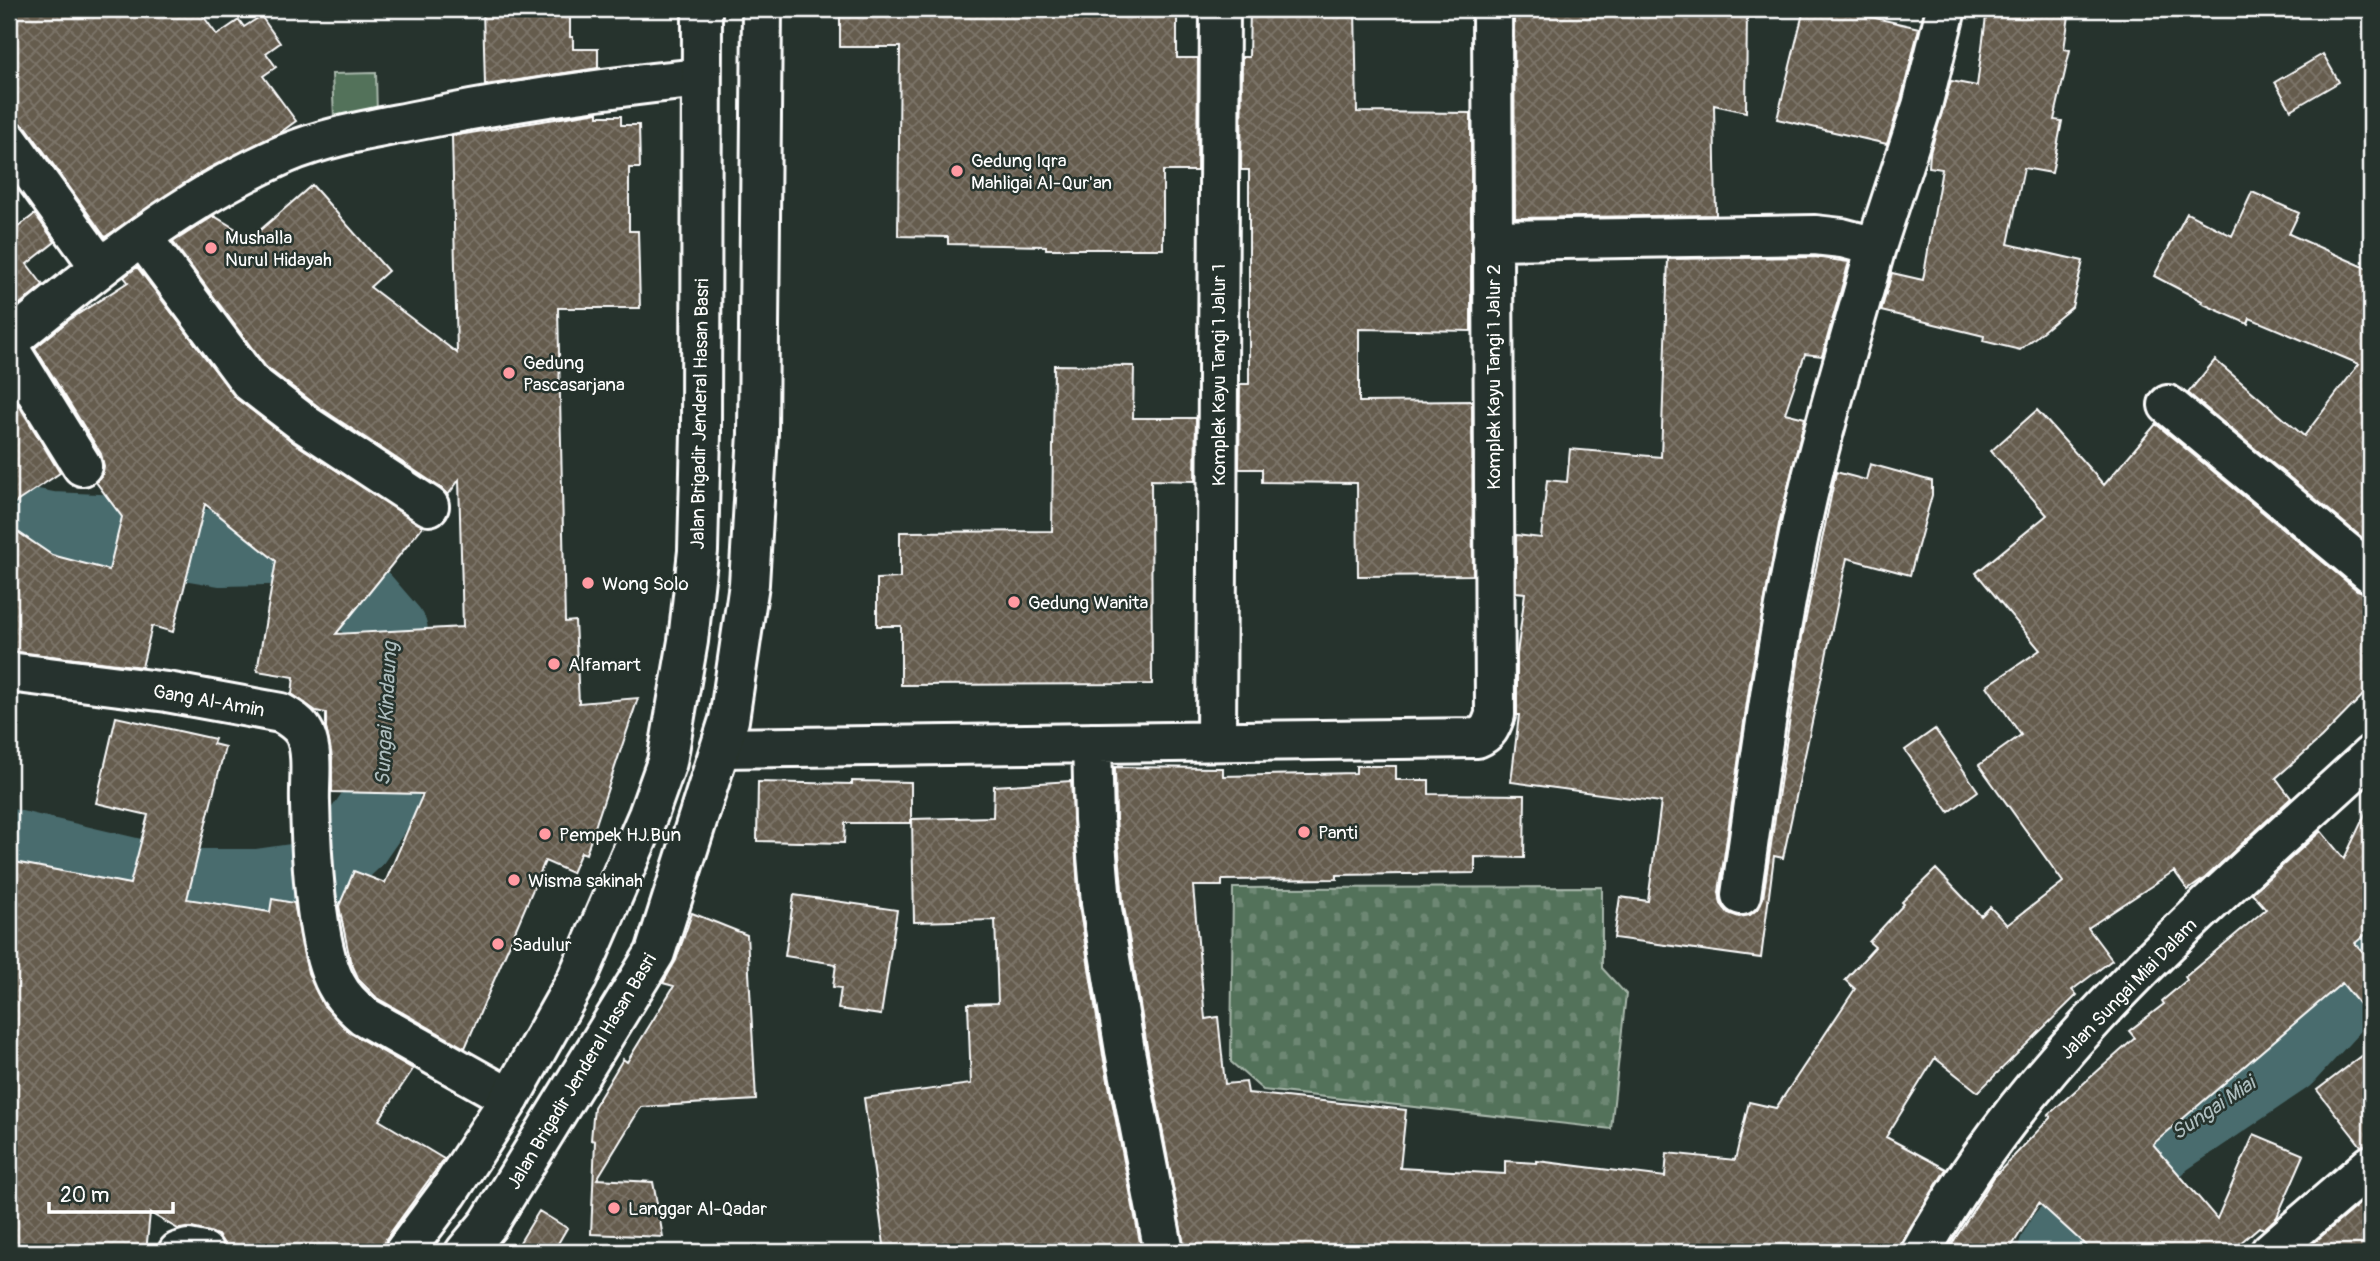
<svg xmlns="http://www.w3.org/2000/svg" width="2380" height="1261" viewBox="0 0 2380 1261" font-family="Pangolin,sans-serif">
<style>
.cemetery{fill:url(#cemetery-stones);stroke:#a9b8ac;stroke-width:2}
.pitch{fill:#53725a;stroke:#a9b8ac;stroke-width:2}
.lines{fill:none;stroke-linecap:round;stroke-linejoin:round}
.river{stroke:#486c6e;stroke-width:74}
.building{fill:url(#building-cross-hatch);stroke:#fff;stroke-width:2}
.street-casing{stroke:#fff;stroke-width:44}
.secondary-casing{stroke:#fff;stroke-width:44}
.highway-casing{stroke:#fff;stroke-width:44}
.street{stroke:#26332d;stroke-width:38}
.secondary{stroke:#26332d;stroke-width:38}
.highway{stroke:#26332d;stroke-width:38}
.poi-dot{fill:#ff9aa2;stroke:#26332d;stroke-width:2.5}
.labels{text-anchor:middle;stroke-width:5;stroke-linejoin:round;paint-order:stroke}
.poi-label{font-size:19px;fill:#fff;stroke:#26332d;text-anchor:start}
.street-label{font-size:19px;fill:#fff;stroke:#26332d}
.water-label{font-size:21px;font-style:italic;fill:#adbdbe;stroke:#26332d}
</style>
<defs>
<pattern id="cemetery-stones" width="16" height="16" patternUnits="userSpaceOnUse" patternTransform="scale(1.75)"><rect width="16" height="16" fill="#53725a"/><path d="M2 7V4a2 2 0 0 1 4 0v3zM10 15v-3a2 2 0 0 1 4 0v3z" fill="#6d8773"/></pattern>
<pattern id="building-cross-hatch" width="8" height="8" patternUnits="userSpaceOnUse" patternTransform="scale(1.75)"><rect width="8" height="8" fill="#655c4e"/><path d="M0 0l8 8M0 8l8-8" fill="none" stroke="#7c7469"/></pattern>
</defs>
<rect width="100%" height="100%" fill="#26332d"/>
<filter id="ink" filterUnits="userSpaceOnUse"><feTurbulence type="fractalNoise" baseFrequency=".0143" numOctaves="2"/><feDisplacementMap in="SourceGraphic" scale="14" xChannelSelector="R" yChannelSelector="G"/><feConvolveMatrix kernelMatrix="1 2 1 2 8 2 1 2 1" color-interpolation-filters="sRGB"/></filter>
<g filter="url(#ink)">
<path class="cemetery" d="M1602,887v81l24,26 -15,135 -348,-39 -32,-28 2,-174z"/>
<path class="pitch" d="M376,73l1,43 -43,1 -2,-43z"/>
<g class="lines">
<path class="river" d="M9,521l42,8 69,3 102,17 81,-2 56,48 32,37 -4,125 -5,43 -29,42 -38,36 -56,8h-79l-171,-40
M2055,1252l9,-16 101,-96 121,-82 85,-93"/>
</g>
<path class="building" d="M9,9h189l19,26 22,-15 5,7 17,-11 19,27 -14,10 10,14 -13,9 33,45 -15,11 -80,40 -96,65 -78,-109 -11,-7 -7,-11z
M483,9h87v28h3v12h25v19l-113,17z
M871,9h306v49h21l-1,113h-34v78h-117v-3l-98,-2v-7l-50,-1 2,-189h-60v-31h31z
M1250,9h105l2,103 114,1v218l-112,-2v73l113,-1 1,174 -115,1 -1,-93 -95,-1v-13h-23l1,-85h9v-214h-8l1,-113h7z
M1514,9h233l-1,103 -32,-7 2,110 -201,3z
M1804,9h32l83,19 -18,72 -14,44 -110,-25z
M1987,9h83l-6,40 6,1 -16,70 8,1 -10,52 -28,-5 -16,76 75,17 -11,46 -52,43 -37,-9 1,-5 -103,-25 11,-38 31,7 19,-111 -13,-2 1,-14 21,-72 26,5z
M2323,54l16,28 -48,28 -16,-28z
M598,112v4h23v9h18l1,43h-11v63h9l2,77h-82l7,314 10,-1 4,82 59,-5 -52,156 -5,-2 -9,21 -27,-12 -80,187 -88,-50 -18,-18 -9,-20 -11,-54 15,-35 31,12 38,-89 -91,-2v-35l-6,-29v-15l-10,-2 -24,-17 2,-17 -37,-6 19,-110 -71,-57 -32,128 -21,-6 -10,41 -133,-16v-125l43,29 57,15 13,-53 -26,-35 6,-6 2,-10 -3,-12 -66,-106 34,-28 59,-38 -4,-5 13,-10 100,132 57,44 129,83 -87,108 127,-7 -4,-147 -11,15 -7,-7 -122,-81 -53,-40 -93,-125 41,-26 37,22 61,-53 76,86 -18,16 87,66 -5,-217z
M2252,192l47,21 -10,21 82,36v275l-183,-152 27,-33 89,76 55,-72 -109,-46 -2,6 -47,-21 1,-2 -48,-25 33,-63 45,23z
M35,214l20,28 -28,22 16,21 -34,28v-79z
M1814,257l35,5 -27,94 -17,-2 -20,59 20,5 -26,106 -29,158 -31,210 2,12 7,9 11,4 11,-2 9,-7 4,-10 39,-261 34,-165 30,8 4,-16 62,17v14l-22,80 -63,-17 -64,300 -9,-2 -13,102 -147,-20 6,-41 28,4 13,-99 -150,-20 8,-67h-2v-61l8,-61 -9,-1v-57l25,3 6,-58 20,2 3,-33 91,8 7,-198z
M1054,365l80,1 -1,52h63l-1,63 -44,-1 1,204 -251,1v-59h-24v-47l23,-1v-46l152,-1z
M9,389l51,84 -51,34z
M2037,410l67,75 52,-61 201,166 14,4v93l-50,51 -45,40 15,20 -86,80 -17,12 -14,-19 -86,57 24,32 -40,30 5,5 -99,97 -43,-34 -49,79 60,32 -44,72 -3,11h-714l-38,-205 -24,-147 -7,-82 -1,-51 108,1v8l133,-3v-7h40v14h33v14l96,1 -1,63 -49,-1v16l-138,2v4l-115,1v6h-29l12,133 13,-2 7,67 21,-2 2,11 158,17 -6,58 105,6v-13l32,2v-2l128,16 2,-24 68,7 14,-58 27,6 79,-119 -10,-9 30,-33 -6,-5 35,-38 -2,-2 34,-33 45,47 9,-9 17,18 56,-43 -84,-117 42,-30 -34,-49 53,-36 -64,-77 71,-58 -56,-64z
M116,717l99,22 -2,5 12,3 -38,152 83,13 2,-13 22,4 14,70 15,32 27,28 63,36 -34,51 65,39 -58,80 -3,13h-158l-1,-8 -6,-9 -26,-7 -14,1 -28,-16 -4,39h-115l1,-2 -23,-3v-386l121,23 18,-69 -52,-12z
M1935,729l43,62 -29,21 -44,-62z
M852,781l59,1v41h-66l-1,20 -87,-2 1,-59 94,2z
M1071,781l8,125 24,149 39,197h-257l-21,-154 107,-14 -3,-80 30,-1 -3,-83 -81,2 -2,-103 81,-2 1,-31z
M2371,802v128l-16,13 16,18v58l-29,-36 -189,161 64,75 37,-85 50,21 -27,62 -13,12 -5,-2 -20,17 7,8h-153l-54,-49 -31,49h-55l-5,-2 46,-73 57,-60 -3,-2 87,-77 -6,-7 35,-27 -2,-3 25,-21 -2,-3 81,-68 -14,-16 69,-62 23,28z
M794,895l103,15 -16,105 -43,-6 3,-21 -8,-1 3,-23 -51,-8z
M692,913l55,22 9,165 -115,7 -44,72 56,3 10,55 -72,-3 4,-93 -4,-1 3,-33 29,-48 4,3 47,-76 -11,-3 13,-23z
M2371,1049v95l-10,2 -44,-56z
M2371,1194v58h-68z
M539,1211l28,17 -14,24h-39z"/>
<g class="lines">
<g class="street-casing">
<path id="street" d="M9,141l91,126
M142,237l108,145 56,43 123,81
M1492,240l323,-5 27,3 34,9c-21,76 -45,153 -64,230 -33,137 -51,279 -71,418
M1876,247l46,-141 24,-97
M2168,405l203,168
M82,466l-70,-113v-11l2,-5c84,-69 171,-140 271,-183 43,-18 89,-25 134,-34 93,-19 187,-33 282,-42
M9,672l158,20 114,21c9,5 19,11 24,21 9,20 4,48 5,69 1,46 5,142 26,181 6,12 17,23 28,32l146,82
M1216,741l4,-732
M1092,743l2,76 7,84 24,148 39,201
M721,748l756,-10c12,-5 14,-12 18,-23l-3,-706
M178,1252l10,-3 16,3
M2270,1252l101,-87"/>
</g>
<g class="secondary-casing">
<path id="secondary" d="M1921,1252c109,-198 286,-346 450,-497"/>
</g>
<g class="highway-casing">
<path id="highway" d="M404,1252l44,-59 62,-95 67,-119 71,-164 19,-53 21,-121 10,-90 3,-118 1,-424
M465,1252l24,-29 166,-270 74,-233 20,-136 9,-150 4,-425"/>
</g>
<use href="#street" class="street"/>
<use href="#secondary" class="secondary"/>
<use href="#highway" class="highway"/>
</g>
</g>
<g class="poi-dot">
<circle cx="957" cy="171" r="7"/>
<circle cx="211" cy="248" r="7"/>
<circle cx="509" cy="373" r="7"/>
<circle cx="588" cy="583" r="7"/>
<circle cx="1014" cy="602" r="7"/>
<circle cx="554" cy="664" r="7"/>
<circle cx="1304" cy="832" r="7"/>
<circle cx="545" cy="834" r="7"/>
<circle cx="514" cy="880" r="7"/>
<circle cx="498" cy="944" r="7"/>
<circle cx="614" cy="1208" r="7"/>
</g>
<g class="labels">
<g class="poi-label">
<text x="971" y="167">Gedung Iqra<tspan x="971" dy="22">Mahligai Al-Qur'an</tspan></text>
<text x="225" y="244">Mushalla<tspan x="225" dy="22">Nurul Hidayah</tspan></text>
<text x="523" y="369">Gedung<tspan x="523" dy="22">Pascasarjana</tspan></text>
<text x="602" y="590">Wong Solo</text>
<text x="1028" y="609">Gedung Wanita</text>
<text x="568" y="671">Alfamart</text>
<text x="1318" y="839">Panti</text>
<text x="559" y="841">Pempek HJ.Bun</text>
<text x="528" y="887">Wisma sakinah</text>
<text x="512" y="951">Sadulur</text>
<text x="628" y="1215">Langgar Al-Qadar</text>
</g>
<g class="street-label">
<text transform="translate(1218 375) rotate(-90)" y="7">Komplek Kayu Tangi 1 Jalur 1</text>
<text transform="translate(1493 377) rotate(-90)" y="7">Komplek Kayu Tangi 1 Jalur 2</text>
<text transform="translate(699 414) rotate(-89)" y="7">Jalan Brigadir Jenderal Hasan Basri</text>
<text transform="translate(209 700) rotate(10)" y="7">Gang Al-Amin</text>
<text transform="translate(2128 988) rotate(-46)" y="7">Jalan Sungai Miai Dalam</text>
<text transform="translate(581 1071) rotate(-59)" y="7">Jalan Brigadir Jenderal Hasan Basri</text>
</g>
<g class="water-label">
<text transform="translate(386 714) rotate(-87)" y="7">Sungai Kindaung</text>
<text transform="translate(2213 1108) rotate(-34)" y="7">Sungai Miai</text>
</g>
</g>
<rect width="2380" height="1261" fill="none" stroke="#26332d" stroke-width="35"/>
<rect x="18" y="18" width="2345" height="1226" fill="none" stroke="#fff" stroke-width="2.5" filter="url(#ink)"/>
<path d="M49 1202v10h124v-10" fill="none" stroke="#ffffff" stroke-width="3.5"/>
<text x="60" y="1202" font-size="21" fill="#ffffff" stroke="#26332d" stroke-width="5" paint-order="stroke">20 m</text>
</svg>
